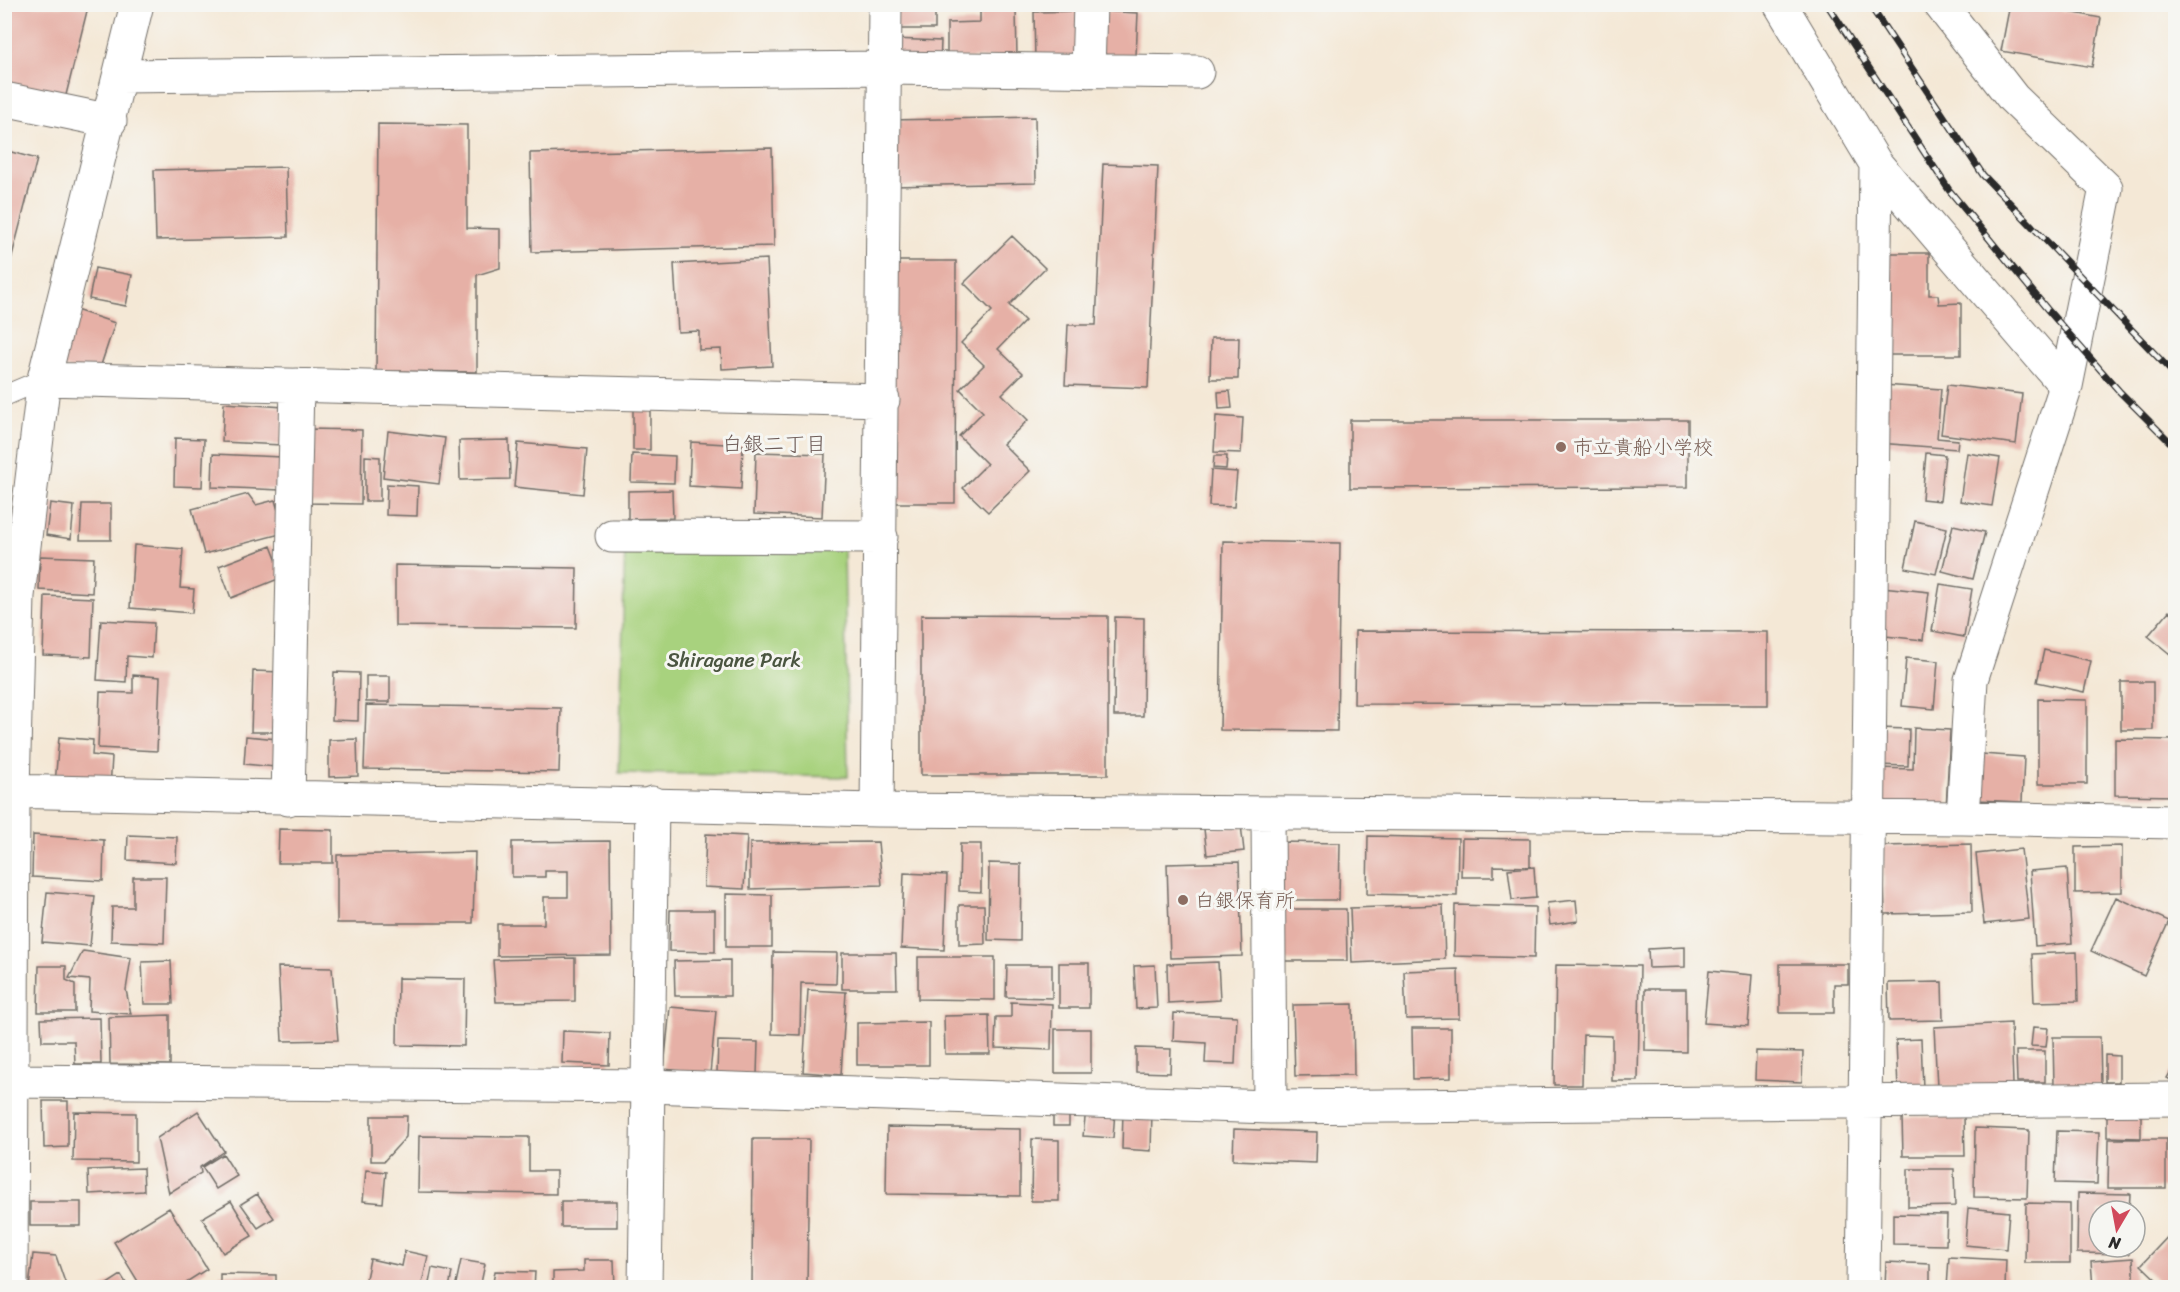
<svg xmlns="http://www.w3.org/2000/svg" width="2180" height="1292" viewBox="0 0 2180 1292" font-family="Sriracha,'Klee One',sans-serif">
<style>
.green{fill:#a8d27e;stroke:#6a7e54;stroke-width:1.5}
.building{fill:#e6b0a6}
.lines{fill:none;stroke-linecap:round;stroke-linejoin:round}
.service-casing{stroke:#716d67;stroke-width:22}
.minor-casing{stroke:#716d67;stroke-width:35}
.tertiary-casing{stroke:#716d67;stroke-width:35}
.service{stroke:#fff;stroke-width:20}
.minor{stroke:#fff;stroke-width:33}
.tertiary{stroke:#fff;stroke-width:33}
.rail-casing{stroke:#2b2b2b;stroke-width:7}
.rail{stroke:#f6f6f2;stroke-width:4.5;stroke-dasharray:14;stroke-linecap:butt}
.education-dot{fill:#8d6e63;stroke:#f6f6f2;stroke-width:2}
.labels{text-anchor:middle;stroke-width:6;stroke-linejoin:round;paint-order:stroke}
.education-label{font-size:20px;fill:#785e54;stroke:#f6f6f2;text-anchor:start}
.park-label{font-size:20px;fill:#4a5540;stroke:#f6f6f2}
.neighbourhood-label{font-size:21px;fill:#6c5a56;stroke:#f6f6f2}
</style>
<rect width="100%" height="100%" fill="#f6f6f2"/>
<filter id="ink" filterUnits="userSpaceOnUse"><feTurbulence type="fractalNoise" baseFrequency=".0167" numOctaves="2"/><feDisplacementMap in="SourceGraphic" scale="12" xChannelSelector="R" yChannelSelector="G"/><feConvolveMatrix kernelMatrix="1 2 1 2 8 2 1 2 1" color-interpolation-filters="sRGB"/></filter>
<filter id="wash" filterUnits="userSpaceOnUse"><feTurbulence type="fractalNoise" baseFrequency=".008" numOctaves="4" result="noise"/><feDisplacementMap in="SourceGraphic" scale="24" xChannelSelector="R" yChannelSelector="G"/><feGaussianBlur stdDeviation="1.35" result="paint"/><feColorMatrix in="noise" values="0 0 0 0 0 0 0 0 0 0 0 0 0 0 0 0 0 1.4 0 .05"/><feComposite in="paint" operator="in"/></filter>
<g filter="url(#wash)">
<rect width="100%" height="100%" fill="#f4e8d6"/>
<path class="green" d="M625,542l219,5 4,230 -229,-4z"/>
<g id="blocks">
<path class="building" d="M897,4h38v25h-39z
M2010,4h17l74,14 -9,49 -91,-16z
M4,5l84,2 -24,96 -60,-15z
M1016,9l1,49h-70v-35l33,-1v-12z
M1082,11l1,50h-48l-1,-49z
M1098,11l40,2 -2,43 -40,-2z
M894,39l47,2 -1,24 -47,-2z
M1035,117l1,66 -143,3 -2,-66z
M378,124l89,1v103l33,1v39l-23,7v97l-101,-1z
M772,148l2,98 -242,6 -2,-99z
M4,150l33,9 -32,124h-1z
M1103,164l55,2 -10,222 -83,-3 3,-60h28z
M286,167l2,70 -132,3 -2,-70z
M1012,236l33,32 -36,37 16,16 -27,28 25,24 -21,21 26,26 -25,24 27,27 -42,41 -25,-24 24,-24 -28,-28 24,-24 -23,-23 24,-24 -23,-22 31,-32 -28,-28z
M1879,253h50v42h9l1,9 22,-1v52h-81z
M767,259l5,107 -50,3 -1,-20 -22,1v-19l-21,1 -4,-68z
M892,261h64l-1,242h-64z
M95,268l37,7 -6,31 -37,-7z
M70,308l45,15 -18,54 -45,-14z
M1211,338h28l-1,41h-28z
M1883,385l58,4 -4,49 21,2 -1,9 -79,-6z
M1947,385l75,9 -6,50 -75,-10z
M1230,391l2,17 -13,1 -1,-17z
M224,403l60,4 -3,38 -59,-3z
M633,408h17v42h-17z
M1216,416l27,2 -2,35 -27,-1z
M1350,420h338v67l-338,1z
M307,429l55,1 -1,74 -55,-1z
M388,431l57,7 -6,46 -56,-7z
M175,438l29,1 -2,48 -28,-1z
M509,440l1,39 -50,1 -1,-39z
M691,442l52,3 -2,44 -52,-3z
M518,443l69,6 -4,45 -69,-7z
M756,452l69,2 -3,63 -68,-3z
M1926,453l19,2 -5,46 -18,-2z
M1967,453l33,5 -8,48 -32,-5z
M213,454l69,3 -2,33 -68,-3z
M632,454l43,2 -1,27 -43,-1z
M365,456l15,1v44h-15z
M1214,456h13l-1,13 -13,-1z
M1211,470l26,2 -3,35 -25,-1z
M387,484l31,2 -1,30 -31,-1z
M672,490l1,28 -45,1v-28z
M248,494l8,11 19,-5 9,33 -80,21 -12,-45z
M50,503l24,3 -3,33 -25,-4z
M82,504h29v36h-31z
M1915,521l32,7 -11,46 -31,-6z
M1953,525l32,7 -12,47 -31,-8z
M1223,541l117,2 -3,188 -117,-1z
M134,545l49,4 -3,39 14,1 -2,24 -62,-5z
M271,546l12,31 -52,21 -12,-32z
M40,556l54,2 -2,35 -53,-3z
M395,565l182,3 -1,60 -181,-2z
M1940,584l32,5 -8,48 -32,-6z
M1882,587l47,5 -6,48 -47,-5z
M45,596l48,2 -2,59 -48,-2z
M2169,611l7,6v42l-28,-23z
M921,615l187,1v159h-187z
M1115,617l29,1 -1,98h-29z
M101,620l53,3 -2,35 -25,-2 -1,26 -29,-2z
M1355,631l413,1v73l-414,-1z
M2044,650l47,11 -7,31 -47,-10z
M1906,658l32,3 -4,48 -32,-3z
M253,671l29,1 -1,60h-30z
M334,672l25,1 -1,48 -26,-1z
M133,675l27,2 -3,74 -59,-3 2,-56 33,1z
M366,676h24v26h-24z
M2121,682h32v48h-32z
M2038,699l49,1v84h-49z
M366,705l195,3 -2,64 -195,-3z
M1878,728l31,1 -1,37 -31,-1z
M1914,728l36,2 -4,80 -70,-3 1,-39 36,1z
M246,736l31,3 -2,28 -31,-3z
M59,737l34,3 -1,15 20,2 -2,31 -55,-4z
M357,739l1,37 -29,1v-37z
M2115,739l61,1v56l-61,-1z
M1981,754l43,3 -2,45 -44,-2z
M1241,825l3,26 -37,4 -3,-26z
M279,829l54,1v33h-55z
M706,834l41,2 -3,53 -40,-2z
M33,835l71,5 -1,41 -71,-4z
M128,835l49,2 -1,26 -49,-3z
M1368,836l90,2 -1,58 -90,-2z
M1462,838l68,1v28l-36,-1v11h-33z
M610,841l1,114 -114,1v-32h47v-27h24v-26h-23v6h-33v-35z
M878,842l4,43 -132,4v-46z
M1278,842l62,1 -1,57h-61z
M960,844h21v48l-22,-1z
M1971,844l1,68 -87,2 -2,-68z
M2122,846v46l-47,1v-46z
M2021,849l8,70 -45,5 -8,-70z
M475,852l-2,71h-136v-68z
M1239,862l3,94 -72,2 -3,-94z
M989,863l32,1 -1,77 -32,-1z
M1534,867l2,31 -24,2 -4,-31z
M2067,868l5,75 -37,3 -5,-75z
M904,873l43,2 -3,75 -43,-2z
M133,877h33l-2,66 -53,-2 1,-34h21z
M47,892l48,4 -5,50 -48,-4z
M726,894l46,1v52h-46z
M2116,897l53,24 -25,55 -53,-25z
M1576,900l2,21 -28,4 -3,-22z
M959,905h25l1,39 -26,1z
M1443,905l2,54 -93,4 -2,-55z
M1455,905l80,2 -1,51 -80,-2z
M1280,909h66l1,52h-67z
M670,910h45v42l-46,-1z
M1685,947v20l-36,1 -1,-19z
M83,951l48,7 -5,32 5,24 -42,-3 1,-31 -21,-2z
M773,952l64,1 -1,31 -35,-1 -1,52 -28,-1z
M2077,952l1,49 -44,1 -2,-48z
M842,953h54l1,36h-55z
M918,957h77v43l-77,-1z
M575,958v43l-79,1 -3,-42z
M730,960v36h-55l-1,-35z
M171,961l2,43h-29l-2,-42z
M1218,962l2,38 -52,3 -1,-39z
M1059,963h30v45h-30z
M1780,964h68v20h-14v29h-54z
M1007,965h45v33l-46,-1z
M1155,965l2,43 -21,1 -2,-43z
M1556,965l84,1 -2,115h-26v-45l-29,-1 -1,50h-28z
M39,966h27v14l9,4v28h-37z
M278,967l54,1 6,72 -56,1z
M1458,969l1,49 -53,1 -2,-48z
M1709,971l43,4 -4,51 -44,-3z
M398,978l67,1 -1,67 -67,-1z
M1942,982l1,38 -54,1 -1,-38z
M1645,989h41v63l-41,-1z
M808,990l38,2 -5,83 -38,-3z
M1011,1002l41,2 -1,46 -56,-2 1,-31h15z
M1353,1004l1,71 -59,1 -2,-71z
M670,1007l46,4 -6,63 -46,-5z
M1174,1013l63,3 -2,48 -30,-1 1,-20 -33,-2z
M170,1015v50l-60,-1 -1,-47z
M989,1015l1,39h-45l-1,-38z
M100,1018l1,46h-26l-1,-23h-32l-1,-22z
M929,1022v43h-72v-42z
M2011,1023l2,61 -76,3 -3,-60z
M2033,1027l15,1 -2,19 -15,-1z
M1412,1028h39v50l-38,1z
M1055,1029h36v44h-36z
M563,1031l47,2 -1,32 -47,-2z
M2053,1037h47l1,48h-47z
M1921,1039l2,50 -25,1 -2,-50z
M718,1041l40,1 -1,33 -40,-2z
M1136,1048l35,1 -1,24 -34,-1z
M1756,1051l47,1 -1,30 -47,-2z
M2016,1051h29v31h-28z
M2105,1055l14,1v26h-14z
M2176,1063v20l-9,-5z
M43,1101h25v46l-24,1z
M1053,1109h16v17h-16z
M1086,1109l29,2 -2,27 -30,-2z
M1123,1110l29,1 -1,40 -29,-2z
M198,1111l26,40 -24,16 1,6 -32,20 -12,-55z
M74,1112l62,1v49l-63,-1z
M2107,1113h34v25l-34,-1z
M371,1116h36l-1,21 -22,24h-13z
M1902,1117h62l1,39h-62z
M2173,1119h3v43h-6z
M887,1127l133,2v67l-134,-2z
M1975,1128l54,2 -2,68 -53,-1z
M1234,1129l83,3 -1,31 -83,-3z
M2057,1131l42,1 -2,52 -42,-1z
M419,1136l110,1v34h27v23l-138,-2z
M753,1139h56l-2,149h-55z
M1032,1139l27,1v61h-28z
M2109,1139h57v49h-58z
M223,1154l14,22 -21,13 -14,-22z
M143,1168l1,23 -55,3 -1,-24z
M1908,1169h46l1,37 -47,1z
M366,1170l20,2 -3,31 -20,-2z
M2078,1193l52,1 -1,17h-30v36h30v7l-52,-1z
M257,1194l17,24 -16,10 -17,-24z
M231,1201l21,35 -29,17 -21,-35z
M561,1201h56v26h-56z
M30,1202h51v24h-51z
M2026,1203l44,1v59h-45z
M169,1208l38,61 -30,19h-35l-28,-46z
M1968,1208l41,4 -3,37 -41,-4z
M1893,1214l54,1 -1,30 -53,-1z
M2176,1228v60h-11l-24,-23z
M405,1251l23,5 -7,32h-57l6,-29 32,7z
M33,1254l23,2 11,32h-38z
M1949,1257l57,3 -1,28h-58z
M2133,1258l2,30h-42l-2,-27z
M461,1260l24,4 -5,24h-25z
M584,1260h30l1,28h-62v-16l31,-1z
M1886,1262l44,2v24h-45z
M432,1268l20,4 -3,16h-21z
M495,1271l40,1 -1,16h-42z
M220,1274l56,1v13h-56z
M121,1275l8,13h-28z"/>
</g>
</g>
<g filter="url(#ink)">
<use href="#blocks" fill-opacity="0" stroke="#716d67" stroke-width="1.5"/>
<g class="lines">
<g class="service-casing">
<path id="service" d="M4,396l40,-17"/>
</g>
<g class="minor-casing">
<path id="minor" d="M1780,4l96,160 -13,1124
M1940,4l73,94 93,90 -40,198 -95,294 -8,138
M1088,71l2,-67
M120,76l765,-8 312,4
M4,99l106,22
M1876,164l190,222
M44,379l839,21
M612,536l269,1
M4,791l873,19 1086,8 213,4
M288,799l9,-414
M877,810l8,-806
M1268,814l2,293
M4,1081l644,5 622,21 906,-8
M11,1288l2,-497 5,-195 26,-217 93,-375"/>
</g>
<g class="tertiary-casing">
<path id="tertiary" d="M645,1288l7,-485"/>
</g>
<use href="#service" class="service"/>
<use href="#minor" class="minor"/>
<use href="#tertiary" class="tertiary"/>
<g class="rail-casing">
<path id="rail" d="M1827,4l122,186 98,119 73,83 56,56
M1869,4l114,171 193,201"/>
</g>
<use href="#rail" class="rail"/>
</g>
</g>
<g class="education-dot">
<circle cx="1561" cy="447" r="6"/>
<circle cx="1183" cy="900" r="6"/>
</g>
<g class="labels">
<g class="education-label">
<text x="1573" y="454">市立貴船小学校</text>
<text x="1195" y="907">白銀保育所</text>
</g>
<g class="park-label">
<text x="734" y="667">Shiragane Park</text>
</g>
<g class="neighbourhood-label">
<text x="774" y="451">白銀二丁目</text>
</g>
</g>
<rect width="2180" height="1292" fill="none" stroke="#f6f6f2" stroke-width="24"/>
<g transform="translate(2117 1229) rotate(190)"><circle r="28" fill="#f6f6f2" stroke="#a5a5a2" stroke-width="1.5"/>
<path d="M0-4.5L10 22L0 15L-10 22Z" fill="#d1495b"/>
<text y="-9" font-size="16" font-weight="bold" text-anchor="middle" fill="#2b2b2b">N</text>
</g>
</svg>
